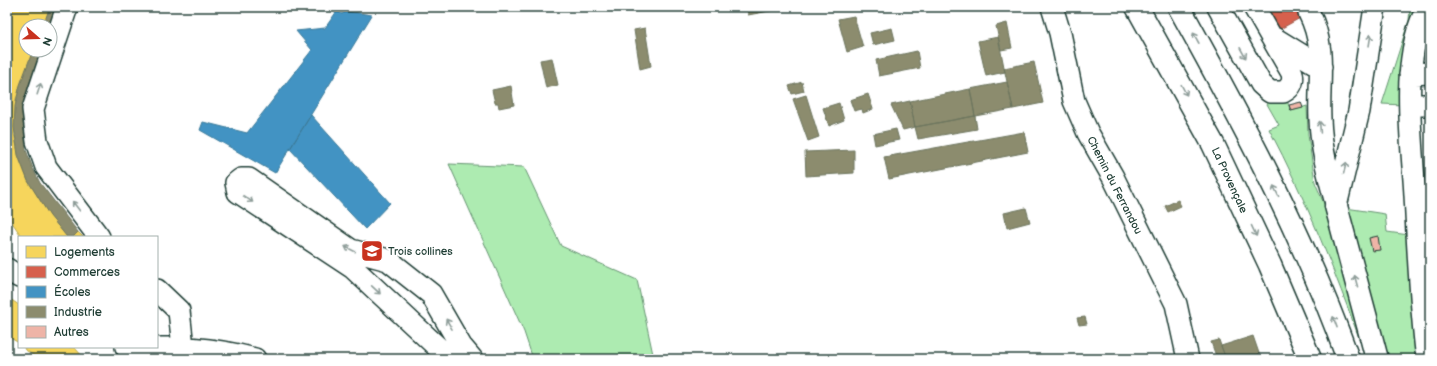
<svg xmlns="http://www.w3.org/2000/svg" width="1437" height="366" viewBox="0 0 1437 366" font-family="'Balsamiq Sans',sans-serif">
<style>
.green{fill:#adebb1;stroke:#669472}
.homes{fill:#f6d55c;stroke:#b6a750}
.shops{fill:#d6604d;stroke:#9f5646}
.schools{fill:#4393c3;stroke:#387998}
.industry{fill:#8c8c6e;stroke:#6b745d}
.building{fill:#eeb4a7;stroke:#1f3d34}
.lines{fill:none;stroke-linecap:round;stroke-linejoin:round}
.minor-casing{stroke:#1f3d34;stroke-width:24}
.highway-casing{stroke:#1f3d34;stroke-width:25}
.minor{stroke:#fff;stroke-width:21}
.highway{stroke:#fff;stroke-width:22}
.oneway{stroke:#8f9e9a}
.labels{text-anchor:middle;stroke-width:4;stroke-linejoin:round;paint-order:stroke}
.street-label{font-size:11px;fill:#1f3d34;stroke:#fff}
.poi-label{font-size:11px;fill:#1f3d34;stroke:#fff;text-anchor:start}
</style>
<rect width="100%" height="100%" fill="#fff"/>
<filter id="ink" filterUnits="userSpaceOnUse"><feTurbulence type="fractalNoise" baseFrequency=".025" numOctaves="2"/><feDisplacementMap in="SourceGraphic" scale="8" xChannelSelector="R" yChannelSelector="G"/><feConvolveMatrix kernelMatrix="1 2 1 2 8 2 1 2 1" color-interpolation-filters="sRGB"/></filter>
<g filter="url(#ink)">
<path class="green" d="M1410,7h10l-17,98 -21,-1 27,-84z
M1263,97l24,4 4,10 16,-5 1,29 7,47 18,44 32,118 -3,2c-27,-74 -56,-147 -93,-217l10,-4z
M449,164l75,3 37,79 76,34 17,79h-121l-9,-27z
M1346,208l39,6 2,18 22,3 13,124h-36z"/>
<path class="homes" d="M9,7h41l-7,19h-17v24h7l-17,49 -2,35 6,27 8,20 22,35 17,21h-45l-15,-22v-203z
M78,232l5,5h-10z
M7,297l12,8v38l-12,-7z
M25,347h49l11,12h-46l-15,-10z"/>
<path class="shops" d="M1271,7h49l-47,26 -11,-21z"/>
<path class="schools" d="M337,11l5,3 4,-3 26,4 -97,158 -75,-43 3,-8 44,11 65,-83 -16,-19 29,-3z
M311,115l79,88 -25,26 -75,-80z"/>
<path class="industry" d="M50,7h10l-10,19h-7z
M747,7h27l1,3 -27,5z
M854,16l9,31 -16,5 -9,-33z
M1007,23l5,25 -11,2 -5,-24z
M645,28l6,38 -11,3 -6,-39z
M892,28l3,12 -22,5 -3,-12z
M998,37l7,35 -19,4 -8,-35z
M33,50h10l-18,49 -2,24 3,27 7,19 7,14 38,49 -5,5h-6l-17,-21 -22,-35 -10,-26 -4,-28 1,-21 5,-21z
M917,51l3,17 -41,8 -3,-16z
M552,58l6,27 -12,3 -6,-28z
M1034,62l9,41 -30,6 -9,-41z
M802,82l2,9 -12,3 -3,-8z
M1007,82l6,27 -38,7 -5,-27z
M511,86l3,19 -15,3 -1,-5h-3l-3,-13z
M970,89l5,27 -60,11 -5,-26z
M868,94l5,15 -10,4 -1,-4 -8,2 -4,-11z
M806,95l13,42 -11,4 -15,-42z
M910,101l5,26 -12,3 -12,-25z
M839,103l5,17 -15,6 -6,-18z
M975,116l2,13 -59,10 -3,-12z
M896,129l3,11 -24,5 -2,-11z
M1024,132l4,20 -139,27 -5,-22z
M854,150v23l-48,3 -1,-24z
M1178,200l3,6 -13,6 -3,-6z
M1026,208l4,14 -23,6 -3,-15z
M1085,317l2,7 -8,1 -2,-7z
M1253,336l8,23h-35l-5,-13z
M1219,340l2,6 5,13h-9l-6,-17z"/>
<path class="building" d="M1301,102l2,6 -12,3 -2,-6z
M1378,236l2,14 -8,1 -3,-13z"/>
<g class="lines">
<g class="minor-casing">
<path id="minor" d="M67,7l-34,102 4,32 9,26 53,70
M1052,7l8,26 14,68 14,32 25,44 63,127 12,55
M1218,7l43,77 9,8h13c8,-4 11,-10 9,-19l-38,-66
M1309,13c18,35 9,68 11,106 1,29 8,56 16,84
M1274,38l47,29
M1410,74l20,-1
M1411,105h19
M1336,206l23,-95 16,-104
M7,269l12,8
M157,290l22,21 4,36
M126,347l6,3c44,-5 81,-2 123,9
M469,357l-22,-1 -94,-88 -115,-76 -2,-9 5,-4h8l102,71 37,10 43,34 30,52 11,13
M1427,359c-7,-54 -9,-109 -12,-164 -3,-55 -16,-139 13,-188"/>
</g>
<g class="highway-casing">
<path id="highway" d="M1137,7l76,137 57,121 40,94
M1179,7c63,114 125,229 169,352
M1336,206l41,153"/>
</g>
<use href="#minor" class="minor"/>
<use href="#highway" class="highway"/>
</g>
<defs><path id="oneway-shaft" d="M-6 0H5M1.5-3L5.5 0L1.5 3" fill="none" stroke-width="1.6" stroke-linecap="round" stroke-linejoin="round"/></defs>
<g class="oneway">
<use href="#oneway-shaft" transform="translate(1196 38) rotate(-119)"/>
<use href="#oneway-shaft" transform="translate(1370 40) rotate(-81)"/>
<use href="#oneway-shaft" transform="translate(1243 53) rotate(61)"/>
<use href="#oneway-shaft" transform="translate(39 89) rotate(-72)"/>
<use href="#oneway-shaft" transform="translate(1184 90) rotate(62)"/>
<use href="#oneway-shaft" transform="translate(1320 127) rotate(-94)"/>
<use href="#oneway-shaft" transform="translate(1345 168) rotate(-76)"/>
<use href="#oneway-shaft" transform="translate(1276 191) rotate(-116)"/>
<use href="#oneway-shaft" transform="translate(248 199) rotate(34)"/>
<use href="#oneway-shaft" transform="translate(76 206) rotate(-127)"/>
<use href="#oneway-shaft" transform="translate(1254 231) rotate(65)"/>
<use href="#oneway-shaft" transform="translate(350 249) rotate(-153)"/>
<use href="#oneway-shaft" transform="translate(1356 281) rotate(-105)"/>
<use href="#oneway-shaft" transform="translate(376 290) rotate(43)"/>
<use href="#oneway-shaft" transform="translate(1335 322) rotate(-110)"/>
<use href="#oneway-shaft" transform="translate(449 324) rotate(-120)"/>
</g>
</g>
<defs>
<g id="school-square" transform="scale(1.15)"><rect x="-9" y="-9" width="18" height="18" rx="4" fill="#c8321e" stroke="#fff"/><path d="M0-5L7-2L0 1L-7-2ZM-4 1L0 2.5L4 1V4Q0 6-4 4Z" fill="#fff"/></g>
</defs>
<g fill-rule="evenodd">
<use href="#school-square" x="372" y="251"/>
</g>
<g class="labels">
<g class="street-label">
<text transform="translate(1230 180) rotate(65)" y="4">La Provençale</text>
<text transform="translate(1115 185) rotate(63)" y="4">Chemin du Ferrandou</text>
</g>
<g class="poi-label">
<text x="388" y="255">Trois collines</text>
</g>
</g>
<rect width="1437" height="366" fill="none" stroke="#fff" stroke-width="24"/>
<rect x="12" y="12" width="1413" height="342" fill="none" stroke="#1f3d34" stroke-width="1.5" filter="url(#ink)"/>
<rect x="18" y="236" width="140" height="112" fill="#ffffff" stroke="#a5b1ae"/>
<rect x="26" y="246" width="20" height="12" fill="#f6d55c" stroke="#a5b1ae"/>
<text x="54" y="256" font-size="12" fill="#1f3d34">Logements</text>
<rect x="26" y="266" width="20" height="12" fill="#d6604d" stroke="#a5b1ae"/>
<text x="54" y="276" font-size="12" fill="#1f3d34">Commerces</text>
<rect x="26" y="286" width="20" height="12" fill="#4393c3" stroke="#a5b1ae"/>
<text x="54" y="296" font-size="12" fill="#1f3d34">Écoles</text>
<rect x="26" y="306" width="20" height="12" fill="#8c8c6e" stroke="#a5b1ae"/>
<text x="54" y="316" font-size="12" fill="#1f3d34">Industrie</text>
<rect x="26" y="326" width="20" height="12" fill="#eeb4a7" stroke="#a5b1ae"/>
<text x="54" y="336" font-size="12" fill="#1f3d34">Autres</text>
<g transform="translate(38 38) rotate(110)"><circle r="19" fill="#ffffff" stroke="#a5b1ae"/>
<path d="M0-3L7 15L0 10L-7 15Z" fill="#c8321e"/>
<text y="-6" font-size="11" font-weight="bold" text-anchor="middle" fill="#1f3d34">N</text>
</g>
</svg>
